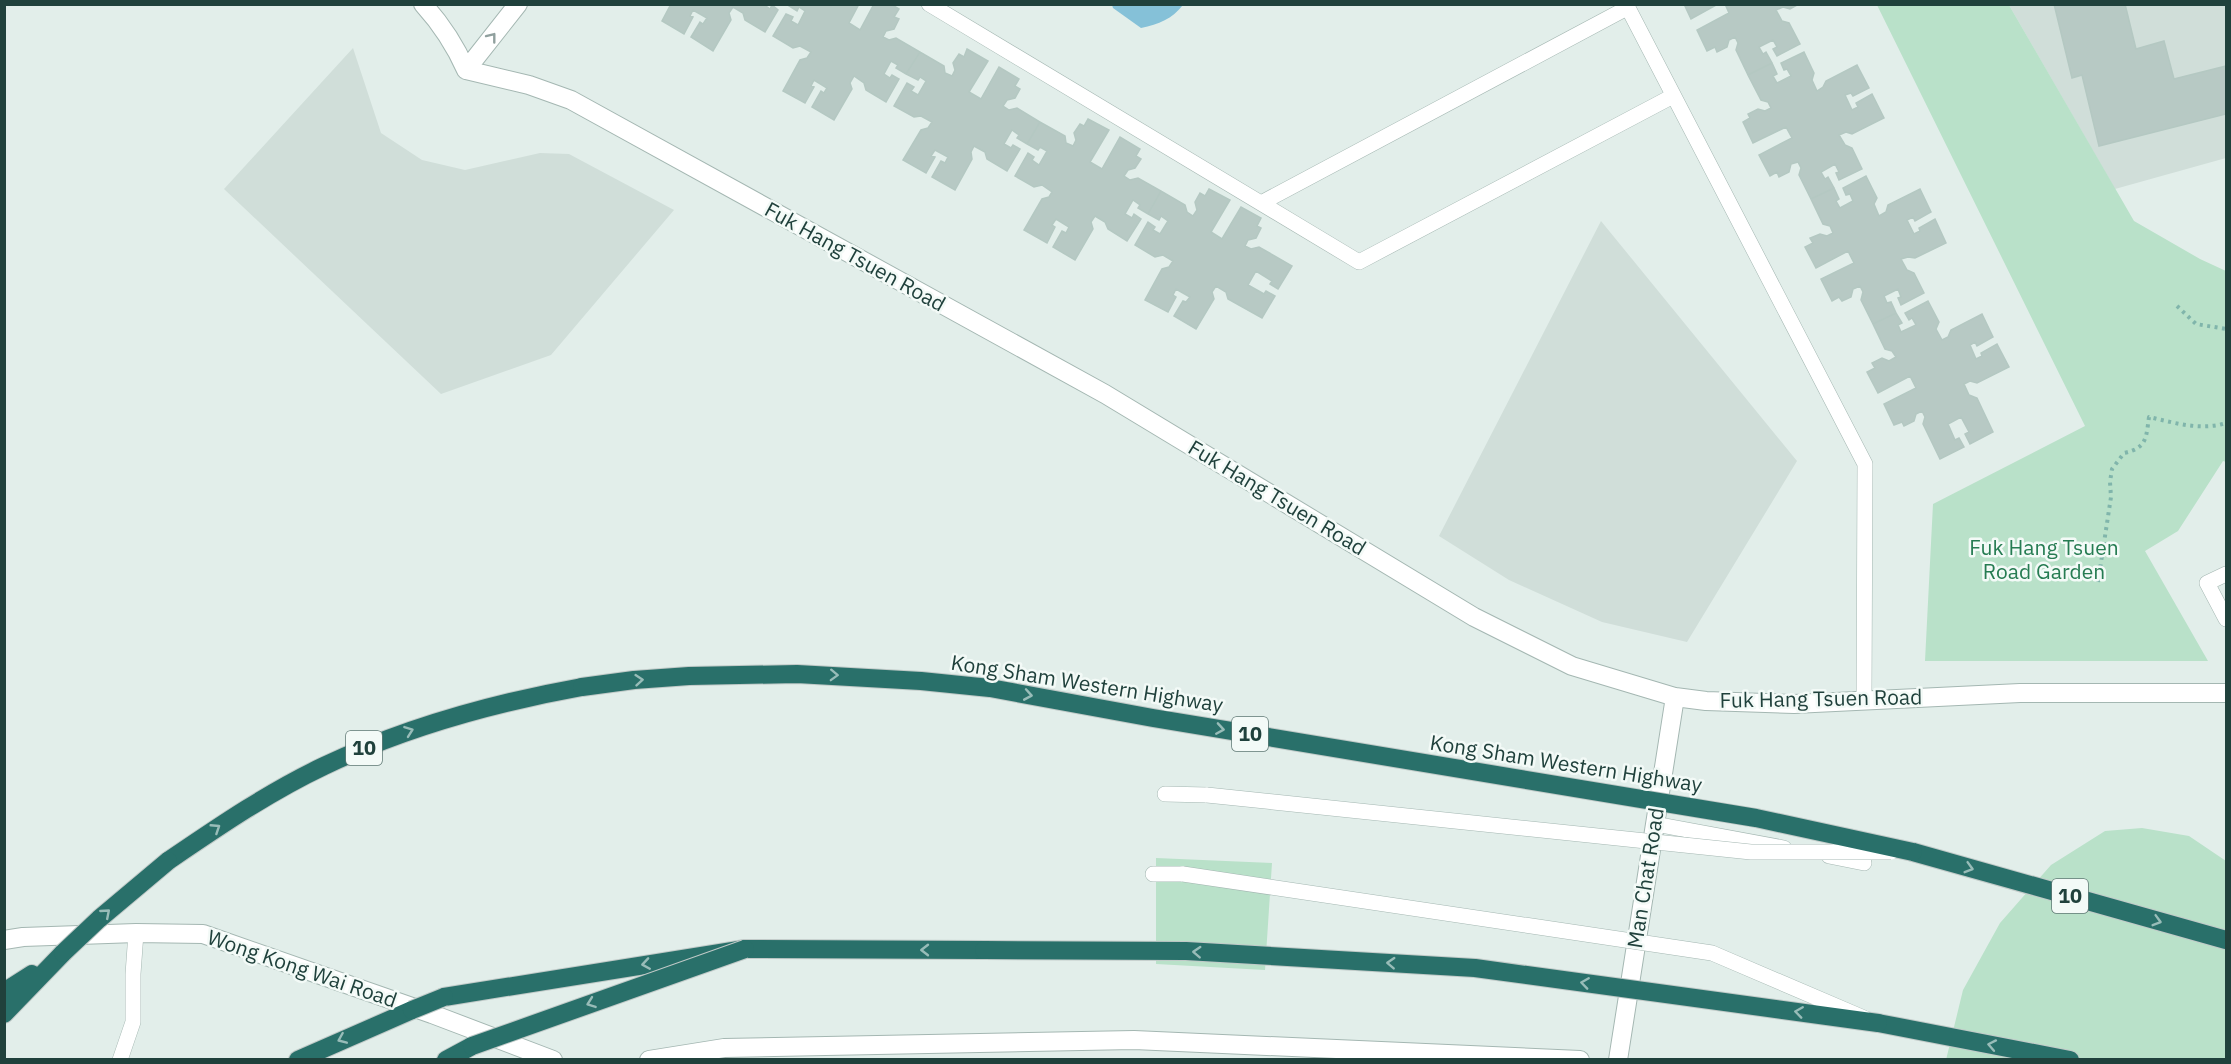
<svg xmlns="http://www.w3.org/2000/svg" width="2231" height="1064" viewBox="0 0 2231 1064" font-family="'IBM Plex Sans',sans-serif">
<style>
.built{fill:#d0ded9}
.green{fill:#b9e1c9}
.water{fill:#85c1d8}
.building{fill:#b7c9c4;stroke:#b4c8c2;stroke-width:1.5}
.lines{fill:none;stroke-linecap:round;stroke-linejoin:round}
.lane-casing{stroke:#a4b7b2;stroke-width:16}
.street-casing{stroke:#a4b7b2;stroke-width:20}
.highway-casing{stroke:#c1cac8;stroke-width:20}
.path{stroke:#80b5ab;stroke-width:4;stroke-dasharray:3 4.5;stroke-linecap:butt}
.lane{stroke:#fff;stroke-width:15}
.street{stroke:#fff;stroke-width:18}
.highway{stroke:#29706a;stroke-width:18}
.lane-bridge-casing{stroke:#a4b7b2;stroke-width:16;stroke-linecap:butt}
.highway-bridge-casing{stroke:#c1cac8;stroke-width:20;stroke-linecap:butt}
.lane-bridge{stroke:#fff;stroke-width:15}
.highway-bridge{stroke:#29706a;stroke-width:18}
.oneway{stroke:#90a09e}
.oneway2{stroke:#98bcb8}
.labels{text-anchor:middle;stroke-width:5;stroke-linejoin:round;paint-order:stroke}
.shield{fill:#f3faf7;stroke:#5f7874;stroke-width:1.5}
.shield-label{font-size:20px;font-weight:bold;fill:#20413c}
.street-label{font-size:21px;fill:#20413c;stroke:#f3faf7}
.park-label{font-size:21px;fill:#267c52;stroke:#f3faf7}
</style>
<rect width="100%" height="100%" fill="#e2eeea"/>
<path class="built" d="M2009,5h217v153l-111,31z
M353,48l28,85 41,27 43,10 75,-17 29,1 105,56 -123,145 -110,39 -217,-205z
M1601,221l196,240 -110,181 -85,-20 -93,-42 -70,-44z"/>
<path class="green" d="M1877,5h132l125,216 66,38 26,12v191l-3,-1 -45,70 -33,20 63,110h-283l8,-157 152,-78z
M2142,828l47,8 37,25v198l-280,1 17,-70 37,-67 51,-58 54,-34z
M1156,858l116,5 -7,107 -109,-6z"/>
<path class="water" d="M1112,5h71c-11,14 -24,19 -42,23l-28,-20z"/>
<path class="building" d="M671,4h92l7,5 2,-4 6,5 -13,22 -20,-12 -2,-7 -10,-6 -4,6 2,7 -18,31 -22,-14 9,-15 3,2 4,-6 -14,-8 -3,6 3,1 -9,17 -22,-13z
M828,4l3,2 1,-2h27l-10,19 11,7 14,-26h17l8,5 -5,8 5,2 -5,10 -8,2 -3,6 6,3 7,-2 24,14 -14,22 -10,-6 2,-3 -7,-4 -7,13 6,4 2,-3 7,4 -13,23 -20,-12 -2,-7 -10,-7 -4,7 2,6 -18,31 -22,-13 9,-16 3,2 3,-5 -13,-8 -3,6 3,1 -9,16 -22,-12 17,-31 7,-2 4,-6 -11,-6 -7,2 -20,-12 13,-22 7,3 -2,4 7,4 7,-14 -6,-4 -2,4 -11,-7z
M1684,4h34l-27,15z
M1725,4h74l-9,5 -7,-2 -7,3 6,11 7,2 11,21 -23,12 -4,-7 4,-2 -4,-7 -14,7 4,7 3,-2 6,11 -24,12 -12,-25 2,-7 -3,-6 -6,3 -2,7 -10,5 -2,-5 -8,4 -10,-21 32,-17z
M2054,4h71l11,45 28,-8 10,38 52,-13v48l-127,32 -17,-71 -10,3z
M967,49l21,12 -19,31 12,7 18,-32 20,12 -4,7 5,3 -5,9 -8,2 -4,6 6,4 8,-2 23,14 -13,22 -10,-6 2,-3 -7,-5 -8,14 7,4 2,-3 7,4 -13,22 -20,-12 -2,-7 -11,-6 -3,6 1,7 -17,31 -23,-13 9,-16 4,2 3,-6 -13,-7 -4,6 4,1 -9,16 -23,-13 18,-30 7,-2 4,-6 -11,-6 -7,1 -20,-11 13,-23 7,4 -3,4 7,4 8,-14 -6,-4 -2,3 -12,-6 14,-22 24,14 1,7 7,3 3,-6 -2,-7 6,-9 5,3z
M1804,52l10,21 -2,7 5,11 6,-4 3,-6 31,-16 12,23 -16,8 -2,-3 -6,2 7,15 6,-3 -2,-4 16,-9 12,24 -32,16 -6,-2 -7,3 6,10 7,3 10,21 -23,11 -3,-7 3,-1 -4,-8 -14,8 4,7 3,-2 6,11 -23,11 -12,-24 2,-7 -3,-6 -7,2 -2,8 -10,5 -2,-5 -7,4 -11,-21 33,-17 -6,-11 -33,16 -10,-21 7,-4 -2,-4 10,-5 7,2 6,-3 -3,-6 -7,-2 -13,-25 24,-12 5,11 -4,2 4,7 14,-7 -4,-7 -3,1 -3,-7z
M1088,119l21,11 -19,32 12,7 18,-32 20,12 -4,7 5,3 -6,9 -7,2 -4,6 6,4 8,-2 23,13 -13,23 -10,-6 2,-3 -7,-5 -8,14 7,4 2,-4 7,5 -14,22 -19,-12 -3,-7 -10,-6 -4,6 2,7 -18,31 -22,-13 9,-16 4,2 3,-6 -13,-8 -4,6 3,2 -8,16 -23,-13 18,-31 7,-2 3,-5 -10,-7 -8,2 -19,-11 13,-23 6,4 -2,3 7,5 8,-14 -7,-4 -2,3 -11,-6 13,-22 25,14 1,7 7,3 3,-6 -2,-7 6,-9 4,2z
M1866,176l11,22 -3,6 5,12 7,-4 2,-7 32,-16 11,23 -16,9 -2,-4 -6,3 7,14 6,-3 -1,-3 16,-9 11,24 -31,15 -7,-1 -7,2 6,11 7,3 10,20 -23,12 -3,-7 3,-1 -3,-8 -14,7 3,7 4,-1 5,11 -23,11 -12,-24 2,-8 -3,-6 -7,3 -2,8 -9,4 -3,-4 -7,4 -11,-22 33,-16 -6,-12 -32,17 -11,-21 8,-4 -3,-5 10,-4 7,2 6,-3 -3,-7 -7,-2 -12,-25 23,-11 5,11 -3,2 4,7 13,-7 -3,-7 -4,1 -3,-7z
M1209,189l21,11 -19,32 11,7 19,-32 20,11 -4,8 4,2 -5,10 -8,2 -3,6 6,3 8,-2 33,19 -14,23 -8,-5 2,-3 -16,-10 -8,14 16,9 2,-3 9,5 -13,22 -34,-19 -2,-7 -10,-6 -4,6 2,7 -18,30 -22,-13 9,-15 3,1 4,-5 -14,-8 -3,6 3,2 -8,15 -23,-12 17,-31 7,-2 4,-6 -10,-6 -8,2 -20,-12 13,-23 7,5 -2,3 7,4 8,-13 -7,-5 -2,4 -11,-6 13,-23 24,14 2,7 6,4 4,-6 -2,-8 5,-9 5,3z
M1928,301l11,21 -3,7 6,11 6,-3 3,-7 31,-16 11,23 -16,9 -2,-4 -5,3 6,14 6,-3 -1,-3 16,-9 12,23 -32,16 -7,-2 -6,3 5,11 8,3 16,34 -23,12 -5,-10 4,-2 -8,-15 -13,7 7,16 4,-2 5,9 -24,12 -17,-35 2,-7 -3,-6 -6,3 -2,7 -10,5 -2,-4 -8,3 -10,-21 32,-16 -6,-12 -32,17 -11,-21 8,-4 -3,-5 10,-5 7,3 7,-4 -4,-6 -7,-2 -12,-25 23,-11 6,10 -4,2 3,7 15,-7 -4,-7 -3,2 -4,-7z"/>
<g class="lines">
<g class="lane-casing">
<path id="lane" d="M929,4l430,258 314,-166
M1626,4l239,460 -1,237
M1261,203l366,-195
M2226,574l-19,9 19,36
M1165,794l42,1
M1655,824l129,24
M1829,856l35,7
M1153,874h30
M120,1060l13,-38v-48l3,-41"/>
</g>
<g class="street-casing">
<path id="street" d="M423,4c19,21 32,41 43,66
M466,70l63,15 42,15 534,294 369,223 98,49 103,31 31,4 88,3 226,-11h206
M466,70l52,-66
M4,940l19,-3 113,-4 67,1 229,80 121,46
M649,1060l75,-12 410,-8 446,20
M1618,1060l57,-363"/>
</g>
<g class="highway-casing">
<path id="highway" d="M1913,852l313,88
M168,861c50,-34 101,-69 156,-95 82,-39 169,-63 258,-79
M4,992l28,-18
M444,997l301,-48 239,1
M4,1014l59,-61
M1878,1023l192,37
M298,1060l114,-50
M446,1060l26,-14"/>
</g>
<path class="path" d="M2177,306l19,18 30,5
M2098,582l13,-85 -1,-15 2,-13 12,-16c23,-5 22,-15 25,-36 26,6 52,14 77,6"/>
<use href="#lane" class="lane"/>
<use href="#street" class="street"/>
<use href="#highway" class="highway"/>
<g class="lane-bridge-casing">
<path id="lane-bridge" d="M1207,795l544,57h140
M1183,874l529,79 152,65"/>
</g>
<g class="highway-bridge-casing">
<path id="highway-bridge" d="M582,687l52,-7 55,-4 108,-2 124,7 69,7 163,30 603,100 157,34
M984,950l202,1 289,17 403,55
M63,953l36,-34 69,-58
M412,1010l32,-13
M472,1046l273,-97"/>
</g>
<use href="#lane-bridge" class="lane-bridge"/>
<use href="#highway-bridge" class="highway-bridge"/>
</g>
<defs><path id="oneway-chevron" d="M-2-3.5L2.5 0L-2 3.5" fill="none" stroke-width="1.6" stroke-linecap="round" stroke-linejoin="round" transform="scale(1.5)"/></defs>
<use class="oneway" href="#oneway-chevron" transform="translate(492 37) rotate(-52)"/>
<g class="oneway2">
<use href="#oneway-chevron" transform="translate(834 675) rotate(2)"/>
<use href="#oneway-chevron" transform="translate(639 680) rotate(-5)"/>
<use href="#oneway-chevron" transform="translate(1028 695) rotate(10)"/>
<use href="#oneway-chevron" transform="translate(1220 729) rotate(9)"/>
<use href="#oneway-chevron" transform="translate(409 731) rotate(-20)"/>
<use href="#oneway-chevron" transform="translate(216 828) rotate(-33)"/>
<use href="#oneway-chevron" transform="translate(1969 868) rotate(16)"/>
<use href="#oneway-chevron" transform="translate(106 913) rotate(-41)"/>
<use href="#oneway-chevron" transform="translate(2157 921) rotate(16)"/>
<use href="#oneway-chevron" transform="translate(925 950) rotate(-180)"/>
<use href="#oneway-chevron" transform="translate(1197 952) rotate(-177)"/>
<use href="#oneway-chevron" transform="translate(1391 963) rotate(-177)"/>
<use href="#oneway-chevron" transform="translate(646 964) rotate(171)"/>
<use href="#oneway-chevron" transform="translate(1585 983) rotate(-172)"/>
<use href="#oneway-chevron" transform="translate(591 1003) rotate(160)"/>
<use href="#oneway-chevron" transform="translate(1799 1012) rotate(-172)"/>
<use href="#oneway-chevron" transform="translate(342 1039) rotate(157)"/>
<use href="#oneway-chevron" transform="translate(1992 1045) rotate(-169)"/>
</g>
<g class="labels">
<g class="shield">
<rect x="1232" y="717" width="36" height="34" rx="4.5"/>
<rect x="346" y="731" width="36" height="34" rx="4.5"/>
<rect x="2052" y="879" width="36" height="34" rx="4.5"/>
</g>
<g class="shield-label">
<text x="1250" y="741">10</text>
<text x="364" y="755">10</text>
<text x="2070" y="903">10</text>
</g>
<g class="street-label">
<text transform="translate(855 257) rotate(29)" y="7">Fuk Hang Tsuen Road</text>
<text transform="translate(1277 498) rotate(31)" y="7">Fuk Hang Tsuen Road</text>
<text transform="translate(1087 684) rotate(9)" y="7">Kong Sham Western Highway</text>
<text transform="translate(1821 699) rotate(-1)" y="7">Fuk Hang Tsuen Road</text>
<text transform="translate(1566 764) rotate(9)" y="7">Kong Sham Western Highway</text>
<text transform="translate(1646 878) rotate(-81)" y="7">Man Chat Road</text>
<text transform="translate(302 969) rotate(19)" y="7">Wong Kong Wai Road</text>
</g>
<g class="park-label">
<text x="2044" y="555">Fuk Hang Tsuen<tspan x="2044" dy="24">Road Garden</tspan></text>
</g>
</g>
<rect width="2231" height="1064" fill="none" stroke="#20413c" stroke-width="12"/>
</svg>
